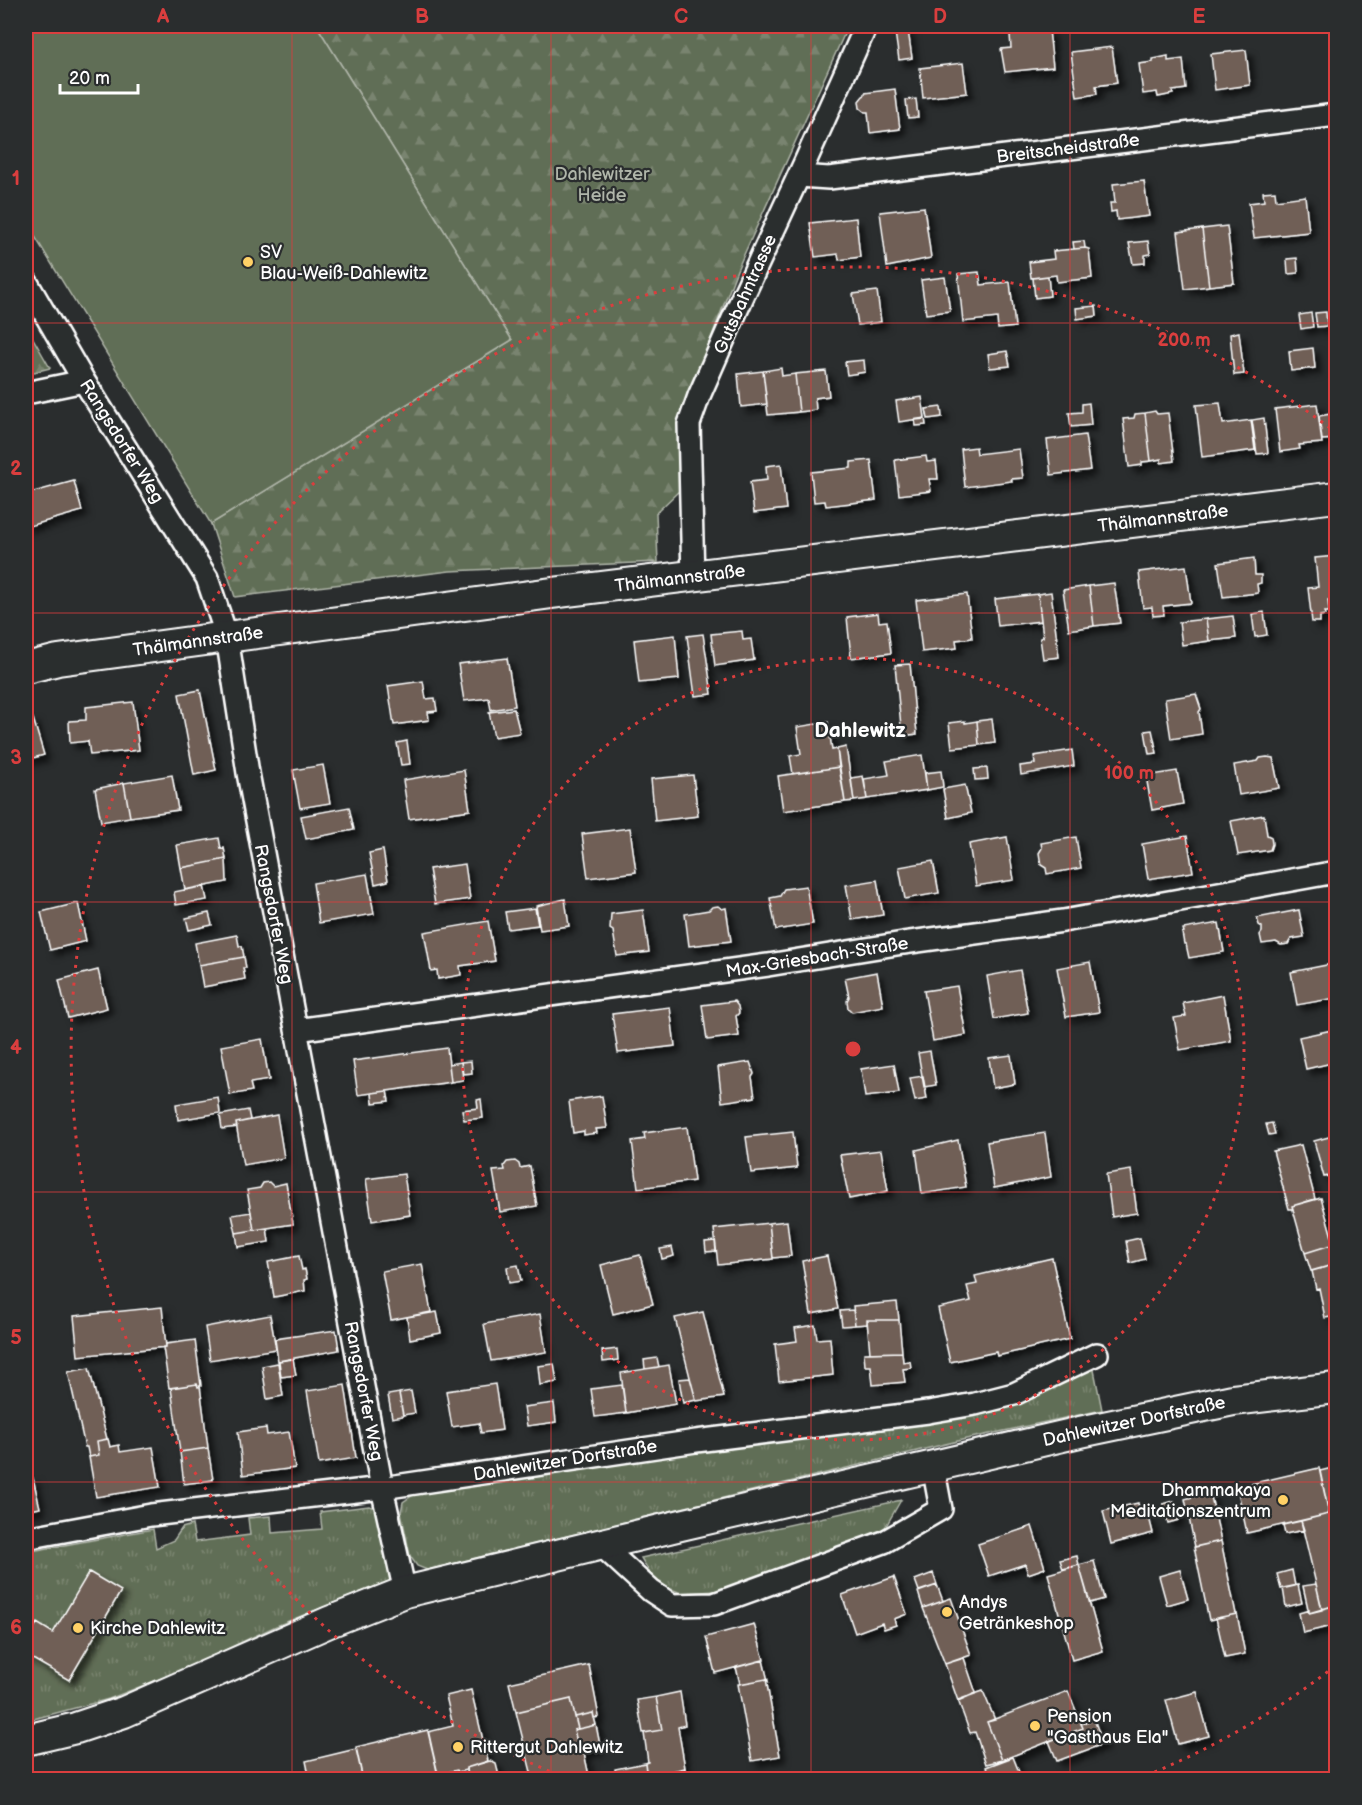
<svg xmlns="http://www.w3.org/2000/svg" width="1362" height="1805" viewBox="0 0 1362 1805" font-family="'Balsamiq Sans',sans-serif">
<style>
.grass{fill:url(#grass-tufts);stroke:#b0b6aa;stroke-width:1.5}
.forest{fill:url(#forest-firs);stroke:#b0b6aa;stroke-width:1.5}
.pitch{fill:#616e56;stroke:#b0b6aa;stroke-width:1.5}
.building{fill:#6f5e56;stroke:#fff;stroke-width:1.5;filter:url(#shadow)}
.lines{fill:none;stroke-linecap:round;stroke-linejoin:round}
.street-casing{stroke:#fff;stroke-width:26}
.secondary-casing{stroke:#fff;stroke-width:34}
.street{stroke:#2a2d2e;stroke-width:21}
.secondary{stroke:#2a2d2e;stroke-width:30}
.grid{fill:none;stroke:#da3e3e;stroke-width:1.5;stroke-opacity:0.55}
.ring{fill:none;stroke:#da3e3e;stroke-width:3;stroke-dasharray:3 6}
.poi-dot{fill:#ffd166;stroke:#2a2d2e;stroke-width:2}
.labels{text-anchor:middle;stroke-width:4.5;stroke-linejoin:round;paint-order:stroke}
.street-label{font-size:18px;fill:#fff;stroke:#2a2d2e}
.park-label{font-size:18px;fill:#b0b6aa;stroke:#2a2d2e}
.poi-label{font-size:18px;fill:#fff;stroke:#2a2d2e;text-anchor:start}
.quarter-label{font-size:21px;font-weight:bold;fill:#fff;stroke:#2a2d2e}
.centre{fill:#da3e3e;stroke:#2a2d2e;stroke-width:3}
.ring-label{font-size:18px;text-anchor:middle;font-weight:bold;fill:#da3e3e;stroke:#2a2d2e;stroke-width:4.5;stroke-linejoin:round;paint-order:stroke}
.neatline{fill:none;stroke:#da3e3e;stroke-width:2}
.grid-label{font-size:20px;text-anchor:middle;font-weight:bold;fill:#da3e3e}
</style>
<defs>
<pattern id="grass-tufts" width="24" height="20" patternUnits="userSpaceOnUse" patternTransform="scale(1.5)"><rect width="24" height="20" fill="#616e56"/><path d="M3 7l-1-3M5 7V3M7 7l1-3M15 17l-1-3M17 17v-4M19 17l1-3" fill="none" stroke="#79846f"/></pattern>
<pattern id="forest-firs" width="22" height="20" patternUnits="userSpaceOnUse" patternTransform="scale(1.5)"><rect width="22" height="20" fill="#616e56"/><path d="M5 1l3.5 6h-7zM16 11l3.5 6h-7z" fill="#79846f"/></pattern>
<filter id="shadow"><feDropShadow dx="5.5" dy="5.5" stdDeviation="3" flood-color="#0009"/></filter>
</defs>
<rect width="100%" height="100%" fill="#2a2d2e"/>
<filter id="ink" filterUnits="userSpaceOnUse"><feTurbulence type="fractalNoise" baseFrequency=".0167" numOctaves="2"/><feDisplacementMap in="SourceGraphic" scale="12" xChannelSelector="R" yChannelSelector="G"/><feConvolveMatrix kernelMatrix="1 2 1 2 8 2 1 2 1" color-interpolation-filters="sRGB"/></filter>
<g filter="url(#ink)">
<path class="grass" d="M1093,1365l9,45 -136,29 -539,131 -10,-4 -7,-10 -9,-44 2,-10 13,-9 367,-56 123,-11 59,-9 58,-19z
M901,1500l-19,33 -164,58 -37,2 -25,-10 -15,-25z
M369,1506l6,2 3,4 14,68 -118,47 -89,42 -76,30 -83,22v-169l127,-23 3,19 18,-8 8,-12 10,-3 3,17 55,-7 -2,-17 23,-2 1,17 50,-4 -2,-17z"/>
<path class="forest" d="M317,26h531l-111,244 -55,145 -3,76 -23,22 2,49 -208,9 -215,26 -24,-73 301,-184z
M26,326l24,42 -24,6z"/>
<path class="pitch" d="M26,26h291l195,314 -301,184 -185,-302z"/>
<path class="building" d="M908,30l4,28 -13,2 -4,-28z
M1049,30l4,37 -48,5 -4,-23 10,-1 -1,-13z
M1112,47l5,36 -21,3 1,8 -20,3 -6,-45z
M1246,50l4,35 -35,5 -4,-36z
M1168,56v5l15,-2 3,30 -14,2 1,3 -15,3 -1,-5 -14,2 -4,-30 14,-2v-3z
M963,63l4,30 -44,5 -3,-30z
M895,89l5,40 -30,4 -2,-21h-3l-5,-4 -1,-7 4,-5 2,-1v-2z
M916,99l2,18 -10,1 -2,-18z
M1144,181l5,35 -32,4 -1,-9 -5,1 -1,-9h5l-2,-19z
M1275,191l1,9 29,-4 4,36 -55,6 -5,-35 15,-2 -1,-9z
M924,207l7,51 -44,9 -7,-55z
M856,218l4,39 -21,3 -1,-6 -23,3 -5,-34z
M1227,226l7,57 -25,3 -7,-57z
M1202,229l7,57 -24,3 -7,-57z
M1084,241l1,7 -11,1 -1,-7z
M1148,241l2,13 -5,1v8l-12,1 -4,-21z
M1085,248l4,1 3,29 -35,4 -1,-7 -25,3 -2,-16 25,-3 -1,-8z
M1297,258l1,15 -10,1 -1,-15z
M979,272l2,13 29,-3 5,45 -17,2 -1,-11 -34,4 -5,-48z
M1048,276l2,20 -15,2 -2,-20z
M945,277l5,34 -24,3 -5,-34z
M877,291l4,31 -23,3 -5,-31z
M1096,306l1,10 -20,3 -1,-11z
M1326,312l1,14 -10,1 -2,-14z
M1311,313l2,14 -12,2 -2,-14z
M1239,332l5,42 -10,1 -4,-41z
M1313,348l2,20 -24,3 -2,-20z
M1007,351l3,15 -20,2 -2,-14z
M864,360l1,12 -18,3 -2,-13z
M781,368l1,8 13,-2 4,38 -31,3 -5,-44z
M763,371l4,33 -26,3 -3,-33z
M826,371l3,25 -14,2 1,12 -17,2 -4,-38z
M922,397l3,21 -26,4 -3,-21z
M1089,403l2,22 -20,2 -2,-14 13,-1v-8z
M1220,403l3,21 28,-4 4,30 -53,7 -6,-52z
M1317,404l5,39 -23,2 1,4 -20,3 -5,-43z
M941,407l1,10 -14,2 -2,-10z
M1155,411l2,3 11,-1 6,48 -13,2v-4l-10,2 -6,-48z
M1145,413l6,48 -9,1v3l-13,2 -6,-48 11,-1 1,-4z
M1336,413v26l-14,1 -3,-24z
M1264,418l4,35 -11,1 -5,-34z
M925,419l1,6 -10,1 -1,-6z
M1085,435l5,35 -39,5 -4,-35z
M976,447l1,7 42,-5 4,29 -12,1 1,2 -47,6 -4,-38z
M926,456l1,6 9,-1 2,18h-9l2,12 -32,4 -4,-35z
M871,460l5,40 -50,6 -1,-5 -11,1 -3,-30 40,-4v-6z
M781,464l5,45 -32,4 -4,-31 17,-2 -1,-14z
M74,481l8,30 -56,16v-33z
M1336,556v43l-8,1 1,12h-4l1,3 -6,1v6h-8l-4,-34 10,-1 -3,-29z
M1254,558l1,17h6v8l-4,1 1,9 -35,4 -5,-34z
M1186,566l5,37 -28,3 1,9 -11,1 -1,-9 -9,1 -4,-36z
M1114,583l6,40 -26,3 -5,-40z
M1089,586l5,40 -25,4 -6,-40z
M1051,592l8,65 -16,2 -3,-21 3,-1 -5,-43z
M967,594l5,44 -16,2 1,8 -35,4 -6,-52z
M1038,594l3,27 -43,5 -3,-27z
M1264,612l3,23 -12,2 -3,-23z
M878,613l1,9 8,-1 4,32 -40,5 -4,-41z
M1233,616l3,22 -27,3 -3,-22z
M1206,619l3,22 -27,4 -3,-23z
M742,631l1,9 8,-1 3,21 -39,6 -4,-32z
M703,634l9,60 -17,2 -8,-60z
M675,635l4,44 -40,4 -5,-43z
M507,658l8,48 -24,4 -2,-12 -25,3 -6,-37z
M910,664l7,70 -15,2 -7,-71z
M423,681l3,18 9,-1 2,13 -9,1 1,8 -35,5 -6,-39z
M200,690l16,80 -22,5 -15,-81z
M1196,694l5,15 -2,3 3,22 -31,5 -6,-40z
M133,702l6,48 -49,5 -2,-14 -18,2 -1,-22 17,-1v-13z
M514,709l6,24 -26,4 -5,-25z
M33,718l11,37 -18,5v-41z
M992,719l3,24 -16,2 -2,-24z
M965,721v2l12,-2 2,24 -27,3 -3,-25z
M828,722l4,28 5,-1 2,18 -46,7 -3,-18 11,-2 -4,-27z
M1152,730l5,23 -8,1 -4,-23z
M407,741l3,23 -9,1 -4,-22z
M846,747l8,54 -9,1 -8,-53z
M1072,750l2,16 -53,9 -1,-9 15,-2 -1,-8z
M922,755l5,35 -60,9 -3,-20 25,-4 -3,-14z
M1267,757l6,1 6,30 -40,7 -5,-30 24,-4 2,-3z
M323,765l7,38 -30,5 -7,-38z
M839,767l6,35 -62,9 -5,-35z
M987,768l1,11 -13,1 -1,-11z
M464,770l6,40 -61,9 -6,-39z
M941,771l2,16 -16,3 -2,-17z
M1177,771l6,33 -31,6 -6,-34z
M172,775l6,35 -48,7 -6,-34z
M693,775l5,41 -43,5 -4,-42z
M863,776l4,23 -13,2 -3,-23z
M124,783l6,34 -29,5 -6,-33z
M965,785l6,28 -23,5 -5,-29z
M349,807l5,23 -48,9 -5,-23z
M1264,815l3,20 4,2 1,7 -2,6 -32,5 -7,-34z
M630,828l6,44 -48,6 -6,-44z
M1187,836l6,36 -45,7 -6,-35z
M1007,837l7,43 -38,6 -7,-42z
M1076,837l5,31 -34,6 -1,-6 -5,-3 -2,-12 3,-5 -1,-5z
M219,838l2,11 3,-1 2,11 -45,9 -4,-23z
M383,850l5,31 -13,3 -6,-31z
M226,859l1,23 -42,8 -4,-22z
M933,861l6,32 -34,6 -6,-32z
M465,864l5,35 -35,5 -6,-35z
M367,874l7,40 -55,9 -6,-40z
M877,880l6,35 -31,5 -6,-35z
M204,886l3,14 -31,5 -2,-13z
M806,886l7,38 -37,6 -6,-32 10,-2 4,-7z
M565,899l4,27 -29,4 -4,-24z
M78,903l8,38 -36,9 -9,-38z
M718,906l4,3 4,-1 5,33 -42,5 -4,-32 24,-4 3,-3z
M535,908l3,17 -30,4 -3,-17z
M643,910l6,42 -32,4 -4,-25 -3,-2 1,-15z
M1299,910l5,27 -13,2 -3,5 -7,1 -5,-3 -14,2 -2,-9 2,-3v-5l-3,-2 -2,-7z
M209,913l3,12 -23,5 -3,-12z
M488,921l7,40 -35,5 1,9 -23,4 -1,-9 -6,1 -7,-39z
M1219,923l5,29 -35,6 -3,-14h-2l-2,-11 2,-1 -1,-3z
M237,935l2,11h3l2,11 -45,8 -4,-22z
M244,957l2,11h-3l2,11 -42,8 -4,-22z
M1090,962l9,50 -33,5 -9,-49z
M1332,964l4,34 -39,7 -6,-33z
M98,970l9,38 -39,10 -9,-38z
M1020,970l8,43 -34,6 -7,-43z
M877,972l6,34 -31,6 -4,-4 -1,-7 2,-4 -4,-19z
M957,986l9,49 -33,6 -9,-50z
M1223,995l8,46 -51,9 -6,-32 12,-2 -3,-13z
M734,1001l4,5 1,7 -3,3 3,20 -32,4 -5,-35z
M670,1007l5,39 -57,7 -6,-39z
M1332,1030l4,15v17l-30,7 -7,-32z
M262,1039l7,41 -19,3 2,8 -22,4 -9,-49z
M447,1048l4,34 -93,13 -5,-34z
M930,1051l6,34 -12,2 -6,-34z
M1011,1055l4,29 -22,4 -4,-30z
M471,1061l1,12 -9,1 -2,-12z
M461,1062l2,18 -12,2 -2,-18z
M750,1062l4,12 -2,3 3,20 -33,5 -4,-35z
M894,1064l5,29 -34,4 -4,-28z
M923,1076l4,23 -12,2 -5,-23z
M387,1091l2,10 -16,2 -1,-10z
M602,1096l5,32 -11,1 1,4 -13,2v-4l-11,2 -4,-32z
M218,1097l2,16 -42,7 -2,-16z
M481,1099l2,19 -19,2 -2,-10 16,-2 -1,-8z
M248,1110l2,10 -14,3 1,4 -15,2 -2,-14z
M277,1115l7,43 -41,7 -7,-42z
M1272,1123l3,11 -6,1 -3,-11z
M687,1127l7,54 -56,7 -6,-47 13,-2 -1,-6z
M793,1132l4,36 -46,5 -5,-36z
M1045,1133l6,44 -57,11 -7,-46z
M1336,1135v39l-12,3 -10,-36z
M958,1140l8,47 -44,7 -6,-44z
M1301,1145l14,54 -23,7 1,3h-4l-16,-58z
M881,1150l7,41 -39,8 -9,-44z
M515,1161l4,3 1,4 10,-2 7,40 -37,6 -7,-41 12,-1 -1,-4 3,-4z
M1131,1170l6,43 -25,4 -6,-43z
M404,1174l6,41 -38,6 -6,-42z
M269,1182l4,4 13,-3 7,41 -39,6 -7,-40 13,-2 3,-5z
M1321,1198l13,46 -29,9 -13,-47z
M251,1212l3,18 -18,3 -4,-18z
M787,1221l4,35 -18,2 -4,-35z
M769,1223l4,36 -55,6 -4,-36z
M267,1228l2,14 -31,5 -2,-14z
M1140,1238l5,21 -15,4 -4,-22z
M715,1241l1,10 -10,1 -1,-10z
M1334,1244l2,20 -25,7 -6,-18z
M672,1247l2,9 -12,3 -2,-10z
M640,1255l13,49 -40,10 -12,-49z
M299,1256l3,14 3,-1 2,10 -3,1 1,11 -31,6 -6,-35z
M827,1256l11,53 -27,5 -9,-53z
M1052,1258l18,81 -73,17 -1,-4 -46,10 -12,-54 33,-7 -4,-15 10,-2 -2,-8z
M422,1264l9,48 -40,8 -9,-49z
M518,1265l3,16 -12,2 -2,-16z
M1333,1265l3,17v34l-11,2 -6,-30 -3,1 -4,-18z
M897,1302l2,18h-32v4l-12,1 -2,-19z
M162,1307l4,40 -88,9 -4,-40z
M853,1310l2,15 -13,1 -2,-15z
M437,1312l4,21 -31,6 -3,-22z
M703,1312l21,85 -28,4 -21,-83z
M540,1314l6,38 -55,9 -7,-37z
M270,1315l6,34 -66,11 -5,-33z
M867,1320h32l3,32 -32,1z
M815,1325l2,14 13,-1 3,37 -54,6 -4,-37 22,-3 -2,-13z
M336,1330l3,20 -61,11 -3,-22z
M195,1340l6,46 -3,1 -1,-3 -28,4 -6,-41h3v-3z
M617,1349l1,11 -15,2 -1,-11z
M902,1352l1,10 7,-1 1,7 -8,1 2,13 -32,3 -2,-19h-6l-1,-13z
M657,1358l2,9 -14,2 -1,-9z
M293,1359l3,16 -15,2 -2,-16z
M278,1363l5,33 -16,3 -5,-33z
M554,1364l3,18 -17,3 -2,-19z
M669,1365l7,39 -50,9 -5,-40z
M89,1368l18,71 -10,2 2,14 -10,2 -2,-10h-2l-17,-75z
M690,1378l6,22 -13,3 -4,-24z
M197,1384l1,3 2,-1 8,62 -28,4 -9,-64z
M495,1384l7,46 -21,3 -2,-10 -27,4 -6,-36z
M345,1385l11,73 -37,6 -12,-73z
M622,1385l4,28 -31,4 -4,-28z
M411,1391l4,22 -12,2 -4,-22z
M399,1393l4,23 -11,2 -4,-23z
M554,1403l2,19 -29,4 -3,-19z
M266,1428l1,7 22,-3 6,36 -52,7 -5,-43z
M108,1439l2,8 9,-2 1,7 33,-5 7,40 -64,10 -7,-40 10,-2 -2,-14z
M208,1448l5,32 -29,4 -4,-32z
M1336,1467v45l-7,2 -9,-43z
M1319,1468l10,46 -82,19 -10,-46z
M33,1478l7,30 -14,3v-31z
M1210,1492l11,49 -26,6 -10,-48z
M1174,1501l5,19 -11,3 -5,-19z
M1138,1503l3,15 8,-1 4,16 -42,11 -8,-33z
M1336,1512v93l-14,4 -21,-88z
M1301,1521l3,9 -19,4 -2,-9z
M1032,1526l13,42 -17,6 -3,-10 -36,12 -11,-32z
M1221,1541l15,73 -27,6 -15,-73z
M1077,1556l2,9 -16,4 -3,-9z
M1094,1561l10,38 -14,4 -11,-38z
M1079,1565l24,86 -31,9 -24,-86z
M1180,1570l8,29 -21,6 -8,-29z
M1292,1570l3,16 -14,3 -4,-15z
M89,1572l32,19 -52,89 -43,-25v-14l11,-18 16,10z
M933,1573l4,12 -18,6 -4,-11z
M894,1577l13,37 -13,5 2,6 -12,4 -2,-6 -27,10 -13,-38z
M1316,1584l6,26 -13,3 -6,-27z
M937,1585l6,16 -20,7 -5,-16z
M1298,1585l4,18 -16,4 -3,-19z
M951,1598l20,57 -26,9 -22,-56z
M1336,1605v20l-33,8 -4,-20 10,-3v3z
M1237,1614l8,40 -20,4 -9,-40z
M754,1624l10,36 -49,13 -9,-36z
M964,1658l12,35 -18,8 -13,-37z
M763,1660l5,21 -2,-2 -26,5 -4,-17z
M589,1665l10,52 -5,1 -1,-5 -18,4 -4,-18 -55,13 -7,-29z
M766,1679l14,77 -28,5 -14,-77z
M471,1690l17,71 -22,7v2l-8,2 -1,-2 -19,4 -10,-42 25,-6 -7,-30z
M983,1691l12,29 -8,2 15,38 -16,4 -11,-32 -5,1 -12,-33z
M1068,1691l15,37 -81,32 -15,-38z
M680,1692l5,33 -7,2 7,41 -13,3v3l-25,3 -2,-14 3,-1 -4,-29 18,-3 -6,-33z
M1197,1692l12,44 -31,8 -12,-44z
M656,1697l6,33 -19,3 -6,-33z
M571,1699l7,30 -4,1 6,24 4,-1 6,27h-57l-17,-68z
M593,1713l3,12 -18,4 -3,-12z
M1094,1719l9,25 -46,17 -8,-20 34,-13 -2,-4z
M596,1725l4,20 -3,4 -17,5 -6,-24z
M428,1730l10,46 -13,4h-62l-7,-33z
M356,1749l7,31h-53l-4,-19z
M1013,1757l6,15 -9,3 2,5h-21l-5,-13z
M490,1761l6,3 3,12 -3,4h-26l-4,-12z
M645,1763l2,17h-31l-1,-11z
M685,1768l2,12h-40v-3l25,-3v-3z"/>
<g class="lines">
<g class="street-casing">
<path id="street" d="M799,176l30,2 507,-63
M26,281l58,100 123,197 20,59 21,136 134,715 23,104
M26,393l58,-12
M693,577l-4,-153 10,-28 44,-100 63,-136 60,-134
M296,1030l472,-65 135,-22 160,-22 273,-49
M26,1538l125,-23 231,-27 314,-47 232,-29 47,-8 39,-10 83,-40
M601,1545l50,46 21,14 42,-1 170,-62 57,-33 -8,-43"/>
</g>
<g class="secondary-casing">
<path id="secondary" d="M26,668l32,-8 494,-67 784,-96
M26,1740l50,-12 48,-16 205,-90 76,-30 276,-67 399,-93 153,-32 103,-12"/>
</g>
<use href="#street" class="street"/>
<use href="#secondary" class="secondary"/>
</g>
</g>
<path class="grid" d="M292,26v1754M551,26v1754M811,26v1754M1070,26v1754M26,323h1310M26,613h1310M26,902h1310M26,1192h1310M26,1482h1310"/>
<g class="ring">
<circle cx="853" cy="1049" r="391"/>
<path d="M1335 1666A783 783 0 0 1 1140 1778M566 1778A783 783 0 1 1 1335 432"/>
</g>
<g class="poi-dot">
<circle cx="248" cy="262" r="6"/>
<circle cx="1283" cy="1500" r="6"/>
<circle cx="947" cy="1612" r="6"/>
<circle cx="78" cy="1628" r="6"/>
<circle cx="1035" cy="1726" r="6"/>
<circle cx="458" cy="1747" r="6"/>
</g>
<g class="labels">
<g class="street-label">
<text transform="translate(1068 148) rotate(-7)" y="6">Breitscheidstraße</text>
<text transform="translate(745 294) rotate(-66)" y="6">Gutsbahntrasse</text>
<text transform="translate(122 441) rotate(58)" y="6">Rangsdorfer Weg</text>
<text transform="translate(1163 518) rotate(-7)" y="6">Thälmannstraße</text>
<text transform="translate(680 578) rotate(-7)" y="6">Thälmannstraße</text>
<text transform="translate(198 641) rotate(-8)" y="6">Thälmannstraße</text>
<text transform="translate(274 914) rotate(79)" y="6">Rangsdorfer Weg</text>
<text transform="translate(817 957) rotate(-9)" y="6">Max-Griesbach-Straße</text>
<text transform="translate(364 1391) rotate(79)" y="6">Rangsdorfer Weg</text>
<text transform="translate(1134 1421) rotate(-12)" y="6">Dahlewitzer Dorfstraße</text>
<text transform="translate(565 1460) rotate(-9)" y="6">Dahlewitzer Dorfstraße</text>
</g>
<g class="park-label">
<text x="602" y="180">Dahlewitzer<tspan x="602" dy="21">Heide</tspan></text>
</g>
<g class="poi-label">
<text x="260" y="258">SV<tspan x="260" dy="21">Blau-Weiß-Dahlewitz</tspan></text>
<text x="1271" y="1496" text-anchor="end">Dhammakaya<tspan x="1271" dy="21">Meditationszentrum</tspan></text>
<text x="959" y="1608">Andys<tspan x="959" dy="21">Getränkeshop</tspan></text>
<text x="90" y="1634">Kirche Dahlewitz</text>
<text x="1047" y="1722">Pension<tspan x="1047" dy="21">"Gasthaus Ela"</tspan></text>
<text x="470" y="1753">Rittergut Dahlewitz</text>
</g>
<g class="quarter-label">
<text x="860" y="737">Dahlewitz</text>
</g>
</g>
<circle cx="853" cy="1049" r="9" class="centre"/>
<g class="ring-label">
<text x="1184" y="346">200 m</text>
<text x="1129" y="779">100 m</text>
</g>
<rect width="1362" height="1805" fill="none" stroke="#2a2d2e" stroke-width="66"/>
<path d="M60 84v9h78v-9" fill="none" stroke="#ffffff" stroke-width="3"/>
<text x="69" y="84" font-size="18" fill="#ffffff" stroke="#2a2d2e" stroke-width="4.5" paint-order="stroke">20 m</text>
<rect x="33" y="33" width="1296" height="1739" class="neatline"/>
<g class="grid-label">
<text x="163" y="23">A</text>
<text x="422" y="23">B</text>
<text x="681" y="23">C</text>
<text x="940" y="23">D</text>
<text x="1199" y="23">E</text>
<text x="16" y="185">1</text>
<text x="16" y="475">2</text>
<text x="16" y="764">3</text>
<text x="16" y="1054">4</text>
<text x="16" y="1344">5</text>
<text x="16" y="1634">6</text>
</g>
</svg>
